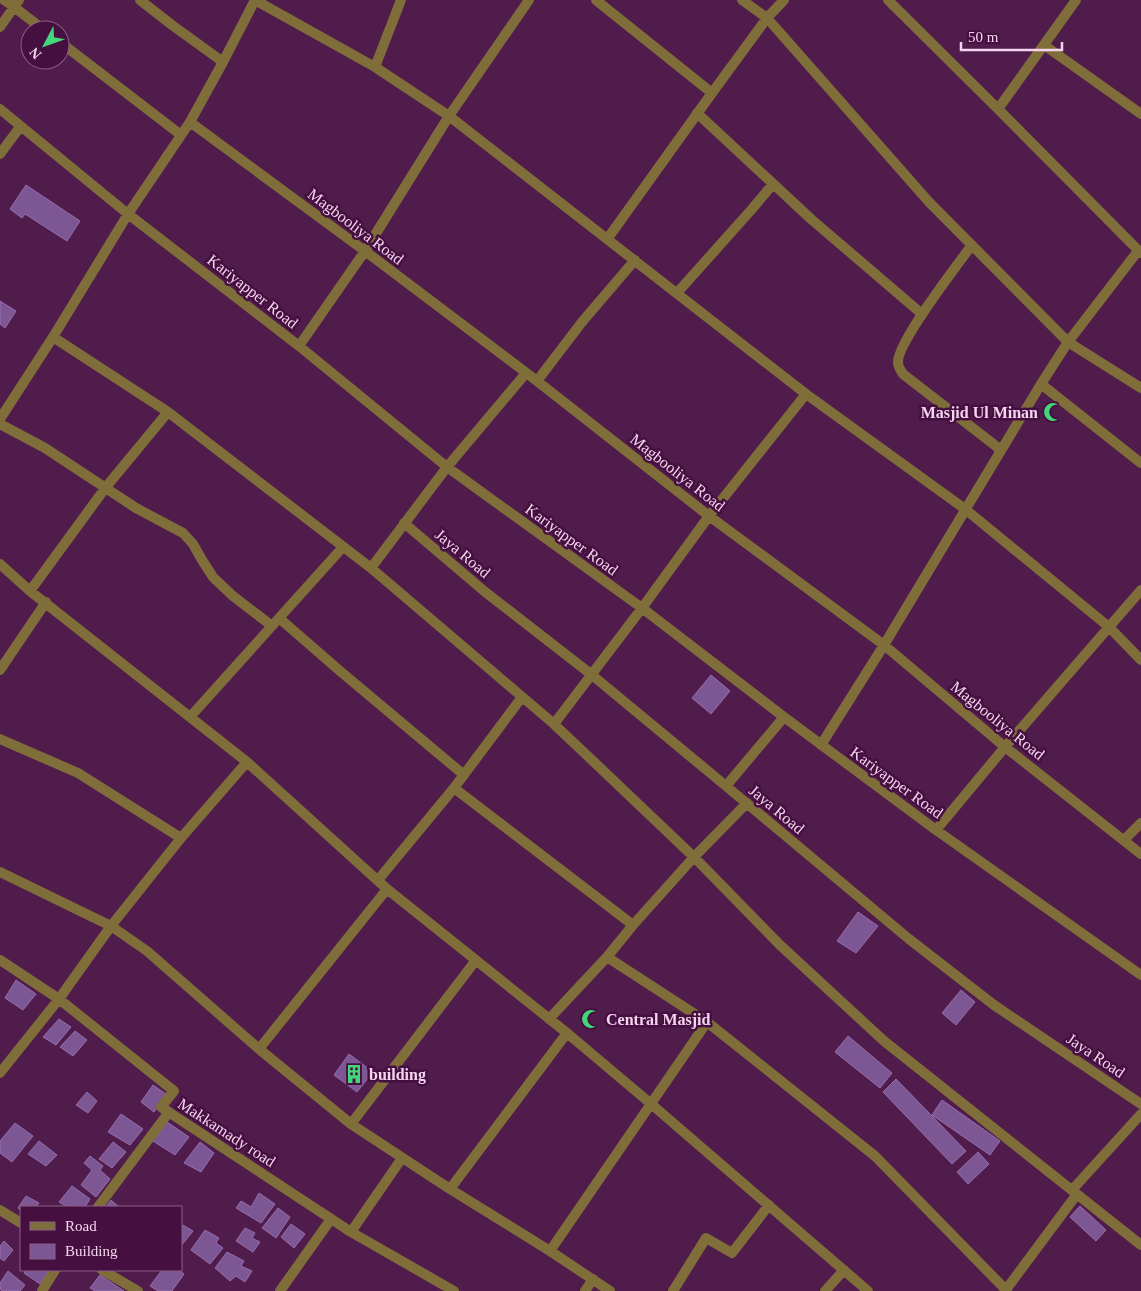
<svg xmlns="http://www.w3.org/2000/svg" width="1141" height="1291" viewBox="0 0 1141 1291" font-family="Georgia,serif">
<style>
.building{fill:#7c5794;stroke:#956ead}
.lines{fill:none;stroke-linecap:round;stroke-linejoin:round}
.street{stroke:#7f6e39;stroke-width:10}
.labels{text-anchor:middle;stroke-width:5;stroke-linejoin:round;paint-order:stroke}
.street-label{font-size:16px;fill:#f4d4ef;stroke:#451040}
.poi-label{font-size:16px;font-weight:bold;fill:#f4d4ef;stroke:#451040;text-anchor:start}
</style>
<rect width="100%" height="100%" fill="#501c4b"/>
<path class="building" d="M26,185l54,36 -13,20 -42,-27 -3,4 -12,-9z
M0,301l16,10 -11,17 -5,-4z
M711,675l19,16 -19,23 -19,-16z
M858,912l20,14 -22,27 -19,-12z
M16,980l20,14 -13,16 -18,-12z
M961,990l14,12 -19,23 -14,-12z
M59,1019l12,8 -15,18 -13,-8z
M75,1031l12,9 -14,16 -13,-9z
M848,1036l44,37 -12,15 -45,-36z
M349,1054l24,18 -16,20 -23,-17z
M896,1079l70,72 -14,13 -69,-72z
M153,1085l13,9 -12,18 -13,-10z
M87,1092l10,9 -9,12 -12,-8z
M942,1100l58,41 -10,14 -58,-40z
M121,1114l22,15 -13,16 -22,-13z
M167,1122l22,15 -14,18 -22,-14z
M15,1123l18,13 -21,26 -12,-9v-12z
M39,1141l18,14 -11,11 -18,-12z
M113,1142l13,10 -14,16 -13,-9z
M200,1142l14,11 -13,19 -17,-9z
M978,1152l11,12 -21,20 -11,-12z
M90,1156l13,10 -3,4 10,9 -14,18 -15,-12 11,-15 -8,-7z
M72,1186l18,13 -5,8h-17l-9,-5z
M259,1193l16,11 -14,19 -25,-15 5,-7 10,6z
M26,1196l13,7 -3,4h-15v3l-3,-2z
M111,1200l8,7h-13z
M1080,1206l26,24 -10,11 -26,-24z
M278,1208l12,9 -14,21 -14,-10z
M181,1224l12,7 -12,15z
M291,1224l14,10 -11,14 -13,-11z
M245,1228l10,5 -3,5 8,4 -7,10 -17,-11z
M205,1230l14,8 -3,5 7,5 -13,16 -19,-14z
M4,1241l9,9 -9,11 -4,-3v-12z
M227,1252l17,9 -3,5 11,5 -7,11 -9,-6 -6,5 -15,-13z
M26,1270h23l-9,14 -16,-11z
M162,1270h16l6,4 -12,17h-14l-8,-5z
M8,1271l17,14 -5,6h-18l-2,-2v-6z
M100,1275l24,16h-29l-5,-3z"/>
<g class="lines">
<path class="street" d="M4,0l10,7 5,-7
M140,0l32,25 51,37
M255,0l120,67 74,49 357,278 159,115 144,118 32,33
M596,0l116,93
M742,0l25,18 162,184 139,140 -27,42 100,79
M888,0l110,109 78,-109
M0,27l14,-20 30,23
M60,42l121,93
M1044,45l97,69
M375,67l26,-67
M0,109l128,105 171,132 148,121 195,141 142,109 152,113 205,145
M998,109l143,144
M697,113l114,106 111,95
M190,122l175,129 172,130 172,135 175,129 121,102 136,107
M0,154l20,-27
M608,238l104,-145 55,-75 17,-18
M972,245c-14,19 -76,99 -74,118 0,3 3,8 5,11l98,76
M1138,251l-70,91 73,46
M677,293l75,-84 21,-25
M53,337l115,75 203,156 183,156 140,133 86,88 104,96 257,204
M299,346l66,-95 84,-135 80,-116
M537,381l45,-59 53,-62
M0,419l53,-82 75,-123 62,-92 33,-60 32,-62
M0,424l45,24 91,60 47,25 10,11 9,16 11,17 20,19 39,30
M404,523l80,68 108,84 134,111 183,153 85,66 147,99
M0,564l30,27 217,171 140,127 180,144 83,70 218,188
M371,568l76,-101 79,-94
M30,591l76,-104 62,-75
M279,618l61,53 124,104
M0,670l46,-68
M522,697l-68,91 179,137
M190,717l153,-170
M554,724l88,-116 67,-92 97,-122
M0,739l78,34 103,65
M821,745l63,-100 157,-261
M726,786l58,-69
M936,830l69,-83 136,-157
M1124,840l17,-17
M0,872l111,54 36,25 112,98 92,75 99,65 100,62 60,40
M378,880l76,-92
M607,957l100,65 168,134 132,135
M0,960l59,39 115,92 -13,16 190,125 103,59
M549,1019l58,-62 26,-32 61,-68 53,-54
M259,1049l128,-160
M0,1073l59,-74 52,-73 70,-88 66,-76
M351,1124l125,-164
M450,1189l117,-156
M1072,1190l69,-76
M98,1207l71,-95
M0,1210l21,13
M351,1232l51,-74
M550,1251l157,-229
M102,1270l36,21
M42,1291l13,-21
M280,1291l51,-72
M585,1291l8,-12
M673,1291l33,-53 26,15 37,-48
M825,1291l19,-21
M1005,1291l72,-97"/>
</g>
<defs>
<g id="mosque-bare" transform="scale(1.5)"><path d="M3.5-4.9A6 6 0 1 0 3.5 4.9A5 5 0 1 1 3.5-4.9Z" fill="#44d77a" stroke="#451040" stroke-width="2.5" paint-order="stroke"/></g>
<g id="building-bare" transform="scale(1.5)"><path d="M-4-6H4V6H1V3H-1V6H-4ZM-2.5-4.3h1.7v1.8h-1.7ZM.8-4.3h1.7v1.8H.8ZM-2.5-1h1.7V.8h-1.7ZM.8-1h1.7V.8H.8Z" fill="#44d77a" stroke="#451040" stroke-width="2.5" paint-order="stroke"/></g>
</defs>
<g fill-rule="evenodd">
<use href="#mosque-bare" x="1053" y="412"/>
<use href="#mosque-bare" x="591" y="1019"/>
<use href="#building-bare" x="354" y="1074"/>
</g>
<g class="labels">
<g class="street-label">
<text transform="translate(356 226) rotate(37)" y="6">Magbooliya Road</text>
<text transform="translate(253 291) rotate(38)" y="6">Kariyapper Road</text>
<text transform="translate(678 472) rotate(38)" y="6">Magbooliya Road</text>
<text transform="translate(572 539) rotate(36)" y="6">Kariyapper Road</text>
<text transform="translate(463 553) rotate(40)" y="6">Jaya Road</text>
<text transform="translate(998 720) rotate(39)" y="6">Magbooliya Road</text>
<text transform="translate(897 782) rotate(36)" y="6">Kariyapper Road</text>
<text transform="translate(777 809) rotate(40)" y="6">Jaya Road</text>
<text transform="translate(1096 1055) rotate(34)" y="6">Jaya Road</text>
<text transform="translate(227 1132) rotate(33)" y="6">Makkamady road</text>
</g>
<g class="poi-label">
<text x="1038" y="418" text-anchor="end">Masjid Ul Minan</text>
<text x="606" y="1025">Central Masjid</text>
<text x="369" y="1080">building</text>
</g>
</g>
<rect x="20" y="1206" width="162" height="65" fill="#451040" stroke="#8b5e86"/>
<rect x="30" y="1222" width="25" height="8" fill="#7f6e39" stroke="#8b5e86"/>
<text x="65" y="1231" font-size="15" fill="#f4d4ef">Road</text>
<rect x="30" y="1244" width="25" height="15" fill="#7c5794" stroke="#8b5e86"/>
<text x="65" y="1256" font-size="15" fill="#f4d4ef">Building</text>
<g transform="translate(45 45) rotate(229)"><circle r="24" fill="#451040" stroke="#8b5e86"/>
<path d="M0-4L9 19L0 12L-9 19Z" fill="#44d77a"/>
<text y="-8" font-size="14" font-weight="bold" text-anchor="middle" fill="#f4d4ef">N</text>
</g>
<path d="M961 42v8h101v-8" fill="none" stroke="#f4d4ef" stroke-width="2.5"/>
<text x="968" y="42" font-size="15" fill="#f4d4ef" stroke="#451040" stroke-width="4" paint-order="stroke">50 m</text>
</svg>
